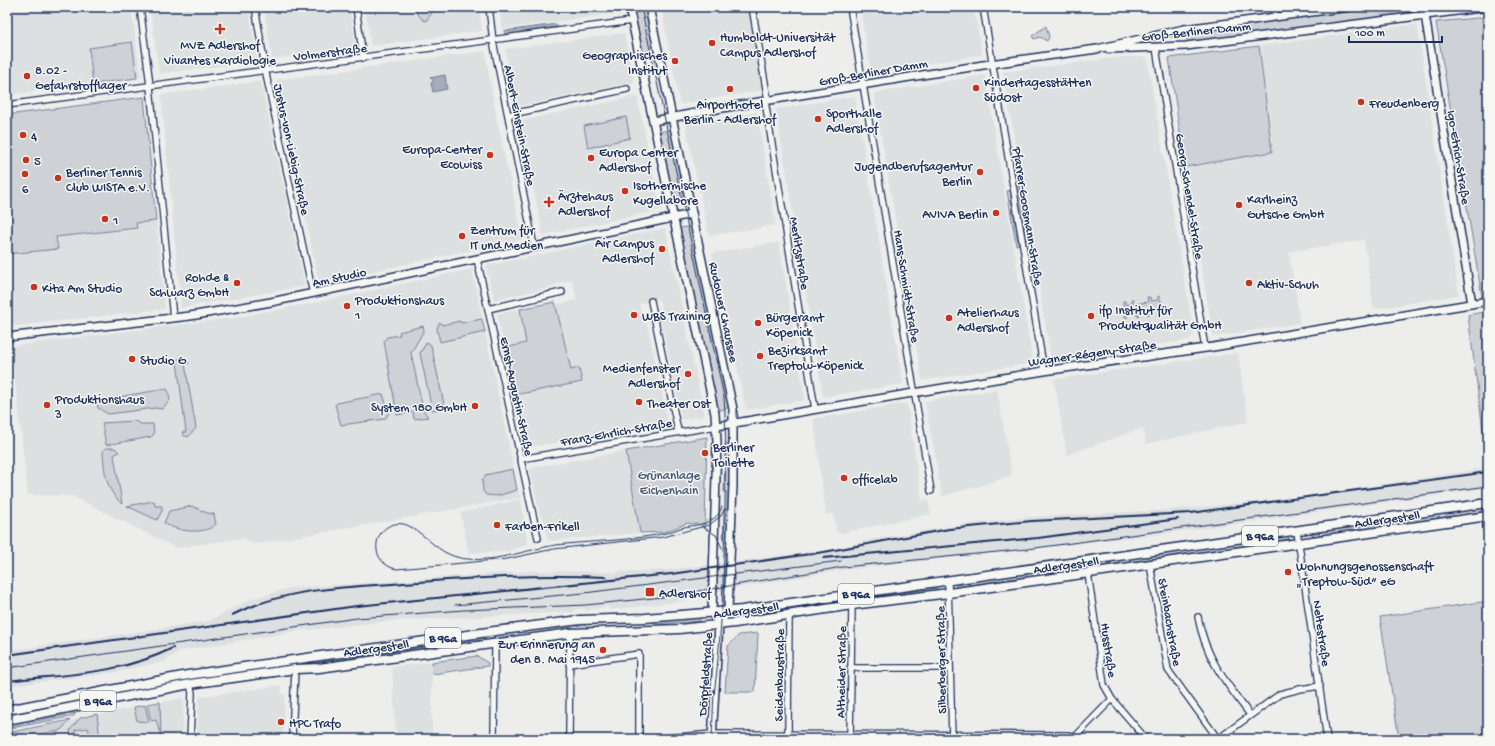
<svg xmlns="http://www.w3.org/2000/svg" width="1495" height="746" viewBox="0 0 1495 746" font-family="'Gochi Hand',sans-serif">
<style>
.built{fill:#dde0e1}
.green{fill:#ced2d7;stroke:#74809a}
.water{fill:#a5acbc;stroke:#6e7a96}
.lines{fill:none;stroke-linecap:round;stroke-linejoin:round}
.minor-casing{stroke:#1b2f5e;stroke-width:8}
.tertiary-casing{stroke:#1b2f5e;stroke-width:10}
.secondary-casing{stroke:#1b2f5e;stroke-width:10}
.primary-casing{stroke:#1b2f5e;stroke-width:11}
.minor{stroke:#f6f6f2;stroke-width:5.5}
.tertiary{stroke:#f6f6f2;stroke-width:7}
.secondary{stroke:#f6f6f2;stroke-width:7}
.primary{stroke:#f6f6f2;stroke-width:8}
.tram{stroke:#1b2f5e;stroke-width:1}
.rail{stroke:#1b2f5e;stroke-width:2}
.poi-dot{fill:#c8321e;stroke:#f6f6f2;stroke-width:1.5}
.labels{text-anchor:middle;stroke-width:3;stroke-linejoin:round;paint-order:stroke}
.shield{fill:#f6f6f2;stroke:#5d6b8a;stroke-width:1}
.shield-label{font-size:12px;font-weight:bold;fill:#1b2f5e}
.street-label{font-size:13px;fill:#1b2f5e;stroke:#f6f6f2}
.poi-label{font-size:13px;fill:#1b2f5e;stroke:#f6f6f2;text-anchor:start}
.park-label{font-size:13px;fill:#48587c;stroke:#f6f6f2}
</style>
<rect width="100%" height="100%" fill="#edeeec"/>
<filter id="ink" filterUnits="userSpaceOnUse"><feTurbulence type="fractalNoise" baseFrequency=".025" numOctaves="2"/><feDisplacementMap in="SourceGraphic" scale="8" xChannelSelector="R" yChannelSelector="G"/><feConvolveMatrix kernelMatrix="1 2 1 2 8 2 1 2 1" color-interpolation-filters="sRGB"/></filter>
<g filter="url(#ink)">
<path class="built" d="M7,7h124l10,70 -134,18z
M150,7h99l8,54 -98,13z
M264,7h86l6,41 -84,11z
M365,7h114l3,24 -111,15z
M499,7h119l1,6 -117,16z
M692,7h57l16,83 -85,14 -18,-91z
M860,7h114l8,48 -111,18z
M1417,24l42,271 -85,14 -10,-69 -75,12 11,71 -87,14 -28,-170 87,-15 -13,-106z
M624,33l10,49 -118,25 -11,-58z
M485,51l12,69 26,119 -204,44 -43,-203z
M1121,57h26l47,278 -4,5 -139,20 -48,-288z
M985,75l48,288 -111,18 -48,-288z
M261,81l44,205 -124,22 -20,-213z
M637,96l24,114 -118,25 -24,-114z
M855,96l48,288 -80,13 -47,-288z
M144,97l21,212 -158,18v-212z
M757,112l19,113 -67,11 -24,-112z
M665,228l40,188 -23,4 -21,-100 3,-1 -5,-20 -20,5 5,20 3,-1 21,100 -143,25 -28,-134 59,-13 1,3 20,-4 -5,-20 -19,5v2l-59,13 -8,-34z
M779,242l26,158 -59,10 -34,-157z
M472,269l48,229 -265,46 -12,-6 -67,10 -104,-52 -44,-1 -17,-149 221,-28 76,-14z
M1238,353l10,69 -102,22 -3,-16 -76,27 -13,-76z
M997,389l15,86 -29,10 -41,11 -17,-95z
M907,403l15,98 6,-2 3,15 -94,20 -4,-20 -7,1 -13,-96z
M626,451l14,82 -92,8 -5,-24h-3l-10,-49z
M1488,468v20l-319,45 -333,38 -146,25v4l-71,9 -10,1 -1,-4 -22,5 -1,-3 -9,1 -2,3 -183,9 -93,10 -118,20 -17,11 -50,11 -106,13v-92l7,56 194,-29 45,-23 37,-10 244,-17 77,1 55,-2 168,-21 34,-9 85,-14 76,-9 138,-7 118,-11z
M521,499l7,46 -23,7 -36,1 -9,-40z
M432,662v77h-36l-4,-72z
M281,685v9h4l-2,45h-86l2,-42z
M182,698l2,2 -2,39h-175v-6z"/>
<path class="green" d="M412,7h24l-10,14 -3,-1z
M632,7h13l11,49 -13,3z
M1372,7h34l2,6 -220,30 -2,-11z
M1488,17v279l-6,1 -46,-275z
M1046,26l3,11 -2,4 -7,-4 -6,2 -2,-3z
M132,42l5,36 -44,6 -4,-36z
M1259,46l13,106 -87,15 -16,-109z
M144,97l12,124 -20,2 1,5 -81,9 2,12 -51,5v-139z
M626,117l4,21 -42,10 -4,-22z
M672,129l15,72 -13,3 -15,-72z
M1016,163l14,81 -4,-1 1,-2 -2,-10h-1l1,-3 -2,-10 -2,-2 2,-1 -2,-10h-2l2,-2 -2,-11h-2l2,-2 -2,-11h-2l2,-2 -4,-13z
M1007,191h4v13l2,2 -1,1 1,10 2,2h-1l1,11h2l-1,2 2,11 2,1 -4,1z
M692,226l38,181 -12,4 -38,-181 1,-2z
M1158,296l2,1 3,13 -3,3 -1,-4 -9,1v4l-2,1 -1,-5 -9,2 1,4h-2l-1,-4 -9,1v5l-3,-2 -1,-15h2l1,4 5,-1v-5h2l1,5 14,-2 -1,-5h3l1,4 7,-1z
M555,302l16,68 8,-2 3,14 -68,13 -9,-47 21,-5 -6,-34z
M1488,311v151h-1l-19,-147z
M482,319l3,13 -45,10 -3,-13 2,-6h2l1,2 18,-4 1,2z
M423,326l1,4 -13,23 12,57 5,7 -14,2 -1,-7 -16,3 -13,-74 3,-4 13,-2 -1,-3z
M427,342l4,3 13,59 -2,5 -10,1 -1,-5 -11,-52z
M183,358l6,5 -4,1 11,64 -8,9 -5,-2 -1,-3h4l-9,-70 1,-3z
M165,389l3,1 2,10 -8,9 -6,-1 -48,6 -10,-6 -1,-5 9,-1v-3z
M383,394l6,19 -4,6 -44,6 -6,-20 2,-2z
M135,421l5,3h13l1,10 -3,3 -45,8 -4,-22z
M707,437l-2,88 -18,-2 -22,9 -25,1 -14,-82z
M728,442h2l-2,99h-5l1,-31 3,-1v-17l-3,-1 1,-47h3z
M106,448h9l4,4 -5,3 8,49c-16,-14 -18,-32 -19,-53z
M513,469l4,21 -20,6 -11,-1 -3,-4 -1,-12 3,-1v-3z
M154,501l1,5h7v5l-5,9 -30,-14z
M192,506l15,7 7,1 2,10c-12,12 -40,7 -52,-1l5,-12z
M1488,506v5l-176,25v-2l36,-7z
M1288,535l1,4 -139,20v-4z
M1147,556l1,3 -121,18 -1,-4z
M1024,573l1,4 -69,10v-2z
M937,588v2l-111,16v-3z
M1488,601v138h-89l-19,-122z
M805,607v2l-66,9v-2z
M699,617l1,4 -46,3 -1,-3z
M758,633l-3,59h-30l3,-46 11,-11z
M486,636l1,2 -290,42v-3z
M477,656l11,7v3l-55,8 -1,-12z
M176,681v2l-169,34 31,-9z
M160,702l1,34 -5,-16 -5,1 -4,-17z
M145,705l4,17 -12,-1 -3,-14z
M76,713l-2,3 -67,13v-2z
M97,714l3,25h-9l-3,-11 -13,2 1,9h-5l-1,-9 10,-12z
M70,720l-10,11 -53,8v-6z"/>
<path class="water" d="M557,24v3l-52,8 -1,-4z
M445,75l2,14 -14,3 -2,-9 2,-1v-3l-3,-1z"/>
<g class="lines">
<g class="minor-casing">
<path id="minor" d="M140,7l9,70 24,241
M255,7l12,72 46,215
M356,7l7,51
M489,7l4,34 41,205
M752,7l16,93
M850,7l81,484
M983,7l61,364
M1274,7l2,10
M1285,7l1,9
M1156,48l49,300
M765,101l50,308
M7,105l625,-84
M508,115l119,-26
M477,259l61,279
M651,301l27,130
M488,309l74,-17
M520,459l197,-33
M1485,516l3,27
M1297,531l30,208
M1150,564l18,106 50,69
M1088,573l16,112 8,14 34,40
M948,581l4,157
M1198,617c8,42 27,64 52,98
M569,664l70,-10v85
M850,668h100
M788,734l1,-118
M1075,737l37,-38
M190,739l2,-46 -2,-9
M292,739l3,-70
M494,739l1,-96
M569,739l1,-106
M654,739l58,-5 357,1 11,4
M850,739l2,-134
M1218,739l62,-45 20,-5 20,-3"/>
</g>
<g class="tertiary-casing">
<path id="tertiary" d="M1425,15l47,289
M7,337l183,-21 81,-14 421,-88
M717,426l327,-55 169,-24 275,-46
M712,739l7,-115"/>
</g>
<g class="secondary-casing">
<path id="secondary" d="M629,7l86,407 2,27 -5,172 7,11 9,-13 5,-126v-76l-84,-402
M1109,49l77,-3 302,-39
M653,121l75,-14 255,-42 114,-16 87,-20 166,-22"/>
</g>
<g class="primary-casing">
<path id="primary" d="M7,710l181,-35 307,-44 85,-11 65,-2 97,-8 746,-107
M7,720l183,-36 105,-15 24,-1 251,-35 109,-4 56,-6 117,-18 97,-12 539,-77"/>
</g>
<use href="#minor" class="minor"/>
<use href="#tertiary" class="tertiary"/>
<use href="#secondary" class="secondary"/>
<use href="#primary" class="primary"/>
<path class="tram" d="M641,7l83,390c3,38 1,75 1,113 -1,61 -3,124 -11,185
M1433,7h12
M722,507c-2,5 -4,9 -9,12 -8,6 -19,6 -29,8 -8,2 -15,6 -23,7 -34,7 -70,7 -105,11 -32,5 -63,19 -96,13 -23,-5 -32,-22 -51,-32 -14,-7 -30,2 -32,17 -2,13 7,24 20,26l110,-10 47,-10 109,-12 46,-12 12,-9 4,-8
M701,526l15,9 6,13
M455,605l129,-12 257,-32
M7,668l350,-50 107,-8 122,-5 77,-8 180,-30 185,-18 460,-63
M712,739l2,-50"/>
<path class="rail" d="M823,558l215,-20 140,-19
M232,615c58,-28 109,-27 172,-32 68,-5 135,-9 203,-6
M7,655l350,-49 314,-32 153,-22 125,-23 83,-8 159,-8 297,-41
M7,681c59,-7 111,-6 166,-33"/>
</g>
</g>
<g class="poi-dot">
<path d="M218 23h4v4h4v4h-4v4h-4v-4h-4v-4h4z"/>
<circle cx="712" cy="43" r="4"/>
<circle cx="675" cy="61" r="4"/>
<circle cx="27" cy="76" r="4"/>
<circle cx="976" cy="88" r="4"/>
<circle cx="730" cy="89" r="4"/>
<circle cx="1361" cy="102" r="4"/>
<circle cx="818" cy="119" r="4"/>
<circle cx="23" cy="135" r="4"/>
<circle cx="490" cy="155" r="4"/>
<circle cx="591" cy="158" r="4"/>
<circle cx="26" cy="160" r="4"/>
<circle cx="980" cy="172" r="4"/>
<circle cx="25" cy="174" r="4"/>
<circle cx="58" cy="178" r="4"/>
<circle cx="625" cy="191" r="4"/>
<path d="M547 196h4v4h4v4h-4v4h-4v-4h-4v-4h4z"/>
<circle cx="1239" cy="205" r="4"/>
<circle cx="996" cy="213" r="4"/>
<circle cx="105" cy="219" r="4"/>
<circle cx="462" cy="236" r="4"/>
<circle cx="662" cy="249" r="4"/>
<circle cx="237" cy="283" r="4"/>
<circle cx="1249" cy="283" r="4"/>
<circle cx="34" cy="287" r="4"/>
<circle cx="347" cy="306" r="4"/>
<circle cx="634" cy="315" r="4"/>
<circle cx="1091" cy="316" r="4"/>
<circle cx="949" cy="318" r="4"/>
<circle cx="758" cy="323" r="4"/>
<circle cx="760" cy="356" r="4"/>
<circle cx="132" cy="359" r="4"/>
<circle cx="688" cy="374" r="4"/>
<circle cx="639" cy="402" r="4"/>
<circle cx="47" cy="405" r="4"/>
<circle cx="475" cy="406" r="4"/>
<circle cx="705" cy="453" r="4"/>
<circle cx="844" cy="478" r="4"/>
<circle cx="497" cy="525" r="4"/>
<circle cx="1288" cy="572" r="4"/>
<rect x="645" y="587" width="10" height="10" rx="2"/>
<circle cx="603" cy="650" r="4"/>
<circle cx="281" cy="722" r="4"/>
</g>
<g class="labels">
<g class="shield">
<rect x="1242" y="526" width="36" height="20" rx="3"/>
<rect x="838" y="584" width="36" height="20" rx="3"/>
<rect x="425" y="628" width="36" height="20" rx="3"/>
<rect x="80" y="691" width="36" height="20" rx="3"/>
</g>
<g class="shield-label">
<text x="1260" y="540">B 96a</text>
<text x="856" y="598">B 96a</text>
<text x="443" y="642">B 96a</text>
<text x="98" y="705">B 96a</text>
</g>
<g class="street-label">
<text transform="translate(1196 30) rotate(-6)" y="5">Groß-Berliner Damm</text>
<text transform="translate(330 51) rotate(-7)" y="5">Volmerstraße</text>
<text transform="translate(873 71) rotate(-10)" y="5">Groß-Berliner Damm</text>
<text transform="translate(521 125) rotate(79)" y="5">Albert-Einstein-Straße</text>
<text transform="translate(293 149) rotate(78)" y="5">Justus-von-Liebig-Straße</text>
<text transform="translate(1460 157) rotate(81)" y="5">Igo-Etrich-Straße</text>
<text transform="translate(1191 196) rotate(81)" y="5">Georg-Schendel-Straße</text>
<text transform="translate(1029 216) rotate(81)" y="5">Pfarrer-Goosmann-Straße</text>
<text transform="translate(801 253) rotate(81)" y="5">Merlitzstraße</text>
<text transform="translate(339 276) rotate(-12)" y="5">Am Studio</text>
<text transform="translate(908 286) rotate(81)" y="5">Hans-Schmidt-Straße</text>
<text transform="translate(725 312) rotate(78)" y="5">Rudower Chaussee</text>
<text transform="translate(1092 352) rotate(-8)" y="5">Wagner-Régeny-Straße</text>
<text transform="translate(518 396) rotate(78)" y="5">Ernst-Augustin-Straße</text>
<text transform="translate(616 431) rotate(-10)" y="5">Franz-Ehrlich-Straße</text>
<text transform="translate(1387 518) rotate(-8)" y="5">Adlergestell</text>
<text transform="translate(1066 564) rotate(-8)" y="5">Adlergestell</text>
<text transform="translate(746 609) rotate(-7)" y="5">Adlergestell</text>
<text transform="translate(1171 622) rotate(80)" y="5">Steinbachstraße</text>
<text transform="translate(1323 633) rotate(82)" y="5">Neltestraße</text>
<text transform="translate(376 647) rotate(-8)" y="5">Adlergestell</text>
<text transform="translate(1110 650) rotate(82)" y="5">Husstraße</text>
<text transform="translate(940 660) rotate(-91)" y="5">Silberberger Straße</text>
<text transform="translate(840 672) rotate(-89)" y="5">Altheider Straße</text>
<text transform="translate(704 674) rotate(-86)" y="5">Dörpfeldstraße</text>
<text transform="translate(778 675) rotate(-89)" y="5">Seidenbaustraße</text>
</g>
<g class="poi-label">
<text x="720" y="41">Humboldt-Universität<tspan x="720" dy="15">Campus Adlershof</tspan></text>
<text x="220" y="49" text-anchor="middle">MVZ Adlershof<tspan x="220" dy="15">Vivantes Kardiologie</tspan></text>
<text x="667" y="59" text-anchor="end">Geographisches<tspan x="667" dy="15">Institut</tspan></text>
<text x="35" y="74">8.02 -<tspan x="35" dy="15">Gefahrstofflager</tspan></text>
<text x="984" y="86">Kindertagesstätten<tspan x="984" dy="15">SüdOst</tspan></text>
<text x="1369" y="107">Freudenberg</text>
<text x="730" y="108" text-anchor="middle">Airporthotel<tspan x="730" dy="15">Berlin - Adlershof</tspan></text>
<text x="826" y="117">Sporthalle<tspan x="826" dy="15">Adlershof</tspan></text>
<text x="31" y="140">4</text>
<text x="482" y="153" text-anchor="end">Europa-Center<tspan x="482" dy="15">Ecowiss</tspan></text>
<text x="599" y="156">Europa Center<tspan x="599" dy="15">Adlershof</tspan></text>
<text x="34" y="165">5</text>
<text x="972" y="170" text-anchor="end">Jugendberufsagentur<tspan x="972" dy="15">Berlin</tspan></text>
<text x="66" y="176">Berliner Tennis<tspan x="66" dy="15">Club WISTA e.V.</tspan></text>
<text x="633" y="189">Isothermische<tspan x="633" dy="15">Kugellabore</tspan></text>
<text x="25" y="193" text-anchor="middle">6</text>
<text x="558" y="200">Ärztehaus<tspan x="558" dy="15">Adlershof</tspan></text>
<text x="1247" y="203">Karlheinz<tspan x="1247" dy="15">Gutsche GmbH</tspan></text>
<text x="988" y="218" text-anchor="end">AVIVA Berlin</text>
<text x="113" y="224">1</text>
<text x="470" y="234">Zentrum für<tspan x="470" dy="15">IT und Medien</tspan></text>
<text x="654" y="247" text-anchor="end">Air Campus<tspan x="654" dy="15">Adlershof</tspan></text>
<text x="229" y="281" text-anchor="end">Rohde &amp;<tspan x="229" dy="15">Schwarz GmbH</tspan></text>
<text x="1257" y="288">Aktiv-Schuh</text>
<text x="42" y="292">Kita Am Studio</text>
<text x="355" y="304">Produktionshaus<tspan x="355" dy="15">1</tspan></text>
<text x="1099" y="314">ifp Institut für<tspan x="1099" dy="15">Produktqualität GmbH</tspan></text>
<text x="957" y="316">Atelierhaus<tspan x="957" dy="15">Adlershof</tspan></text>
<text x="642" y="320">WBS Training</text>
<text x="766" y="321">Bürgeramt<tspan x="766" dy="15">Köpenick</tspan></text>
<text x="768" y="354">Bezirksamt<tspan x="768" dy="15">Treptow-Köpenick</tspan></text>
<text x="140" y="364">Studio G</text>
<text x="680" y="372" text-anchor="end">Medienfenster<tspan x="680" dy="15">Adlershof</tspan></text>
<text x="55" y="403">Produktionshaus<tspan x="55" dy="15">3</tspan></text>
<text x="647" y="407">Theater Ost</text>
<text x="467" y="411" text-anchor="end">System 180 GmbH</text>
<text x="713" y="451">Berliner<tspan x="713" dy="15">Toilette</tspan></text>
<text x="852" y="483">officelab</text>
<text x="505" y="530">Farben-Frikell</text>
<text x="1296" y="570">Wohnungsgenossenschaft<tspan x="1296" dy="15">„Treptow-Süd“ eG</tspan></text>
<text x="659" y="597">Adlershof</text>
<text x="595" y="648" text-anchor="end">Zur Erinnerung an<tspan x="595" dy="15">den 8. Mai 1945</tspan></text>
<text x="289" y="727">HPC Trafo</text>
</g>
<g class="park-label">
<text x="669" y="479">Grünanlage<tspan x="669" dy="15">Eichenhain</tspan></text>
</g>
</g>
<rect width="1495" height="746" fill="none" stroke="#f6f6f2" stroke-width="24"/>
<rect x="12" y="12" width="1471" height="722" fill="none" stroke="#1b2f5e" stroke-width="1.5" filter="url(#ink)"/>
<path d="M1349 36v6h93v-6" fill="none" stroke="#1b2f5e" stroke-width="2"/>
<text x="1355" y="36" font-size="12" fill="#1b2f5e" stroke="#f6f6f2" stroke-width="3" paint-order="stroke">100 m</text>
</svg>
